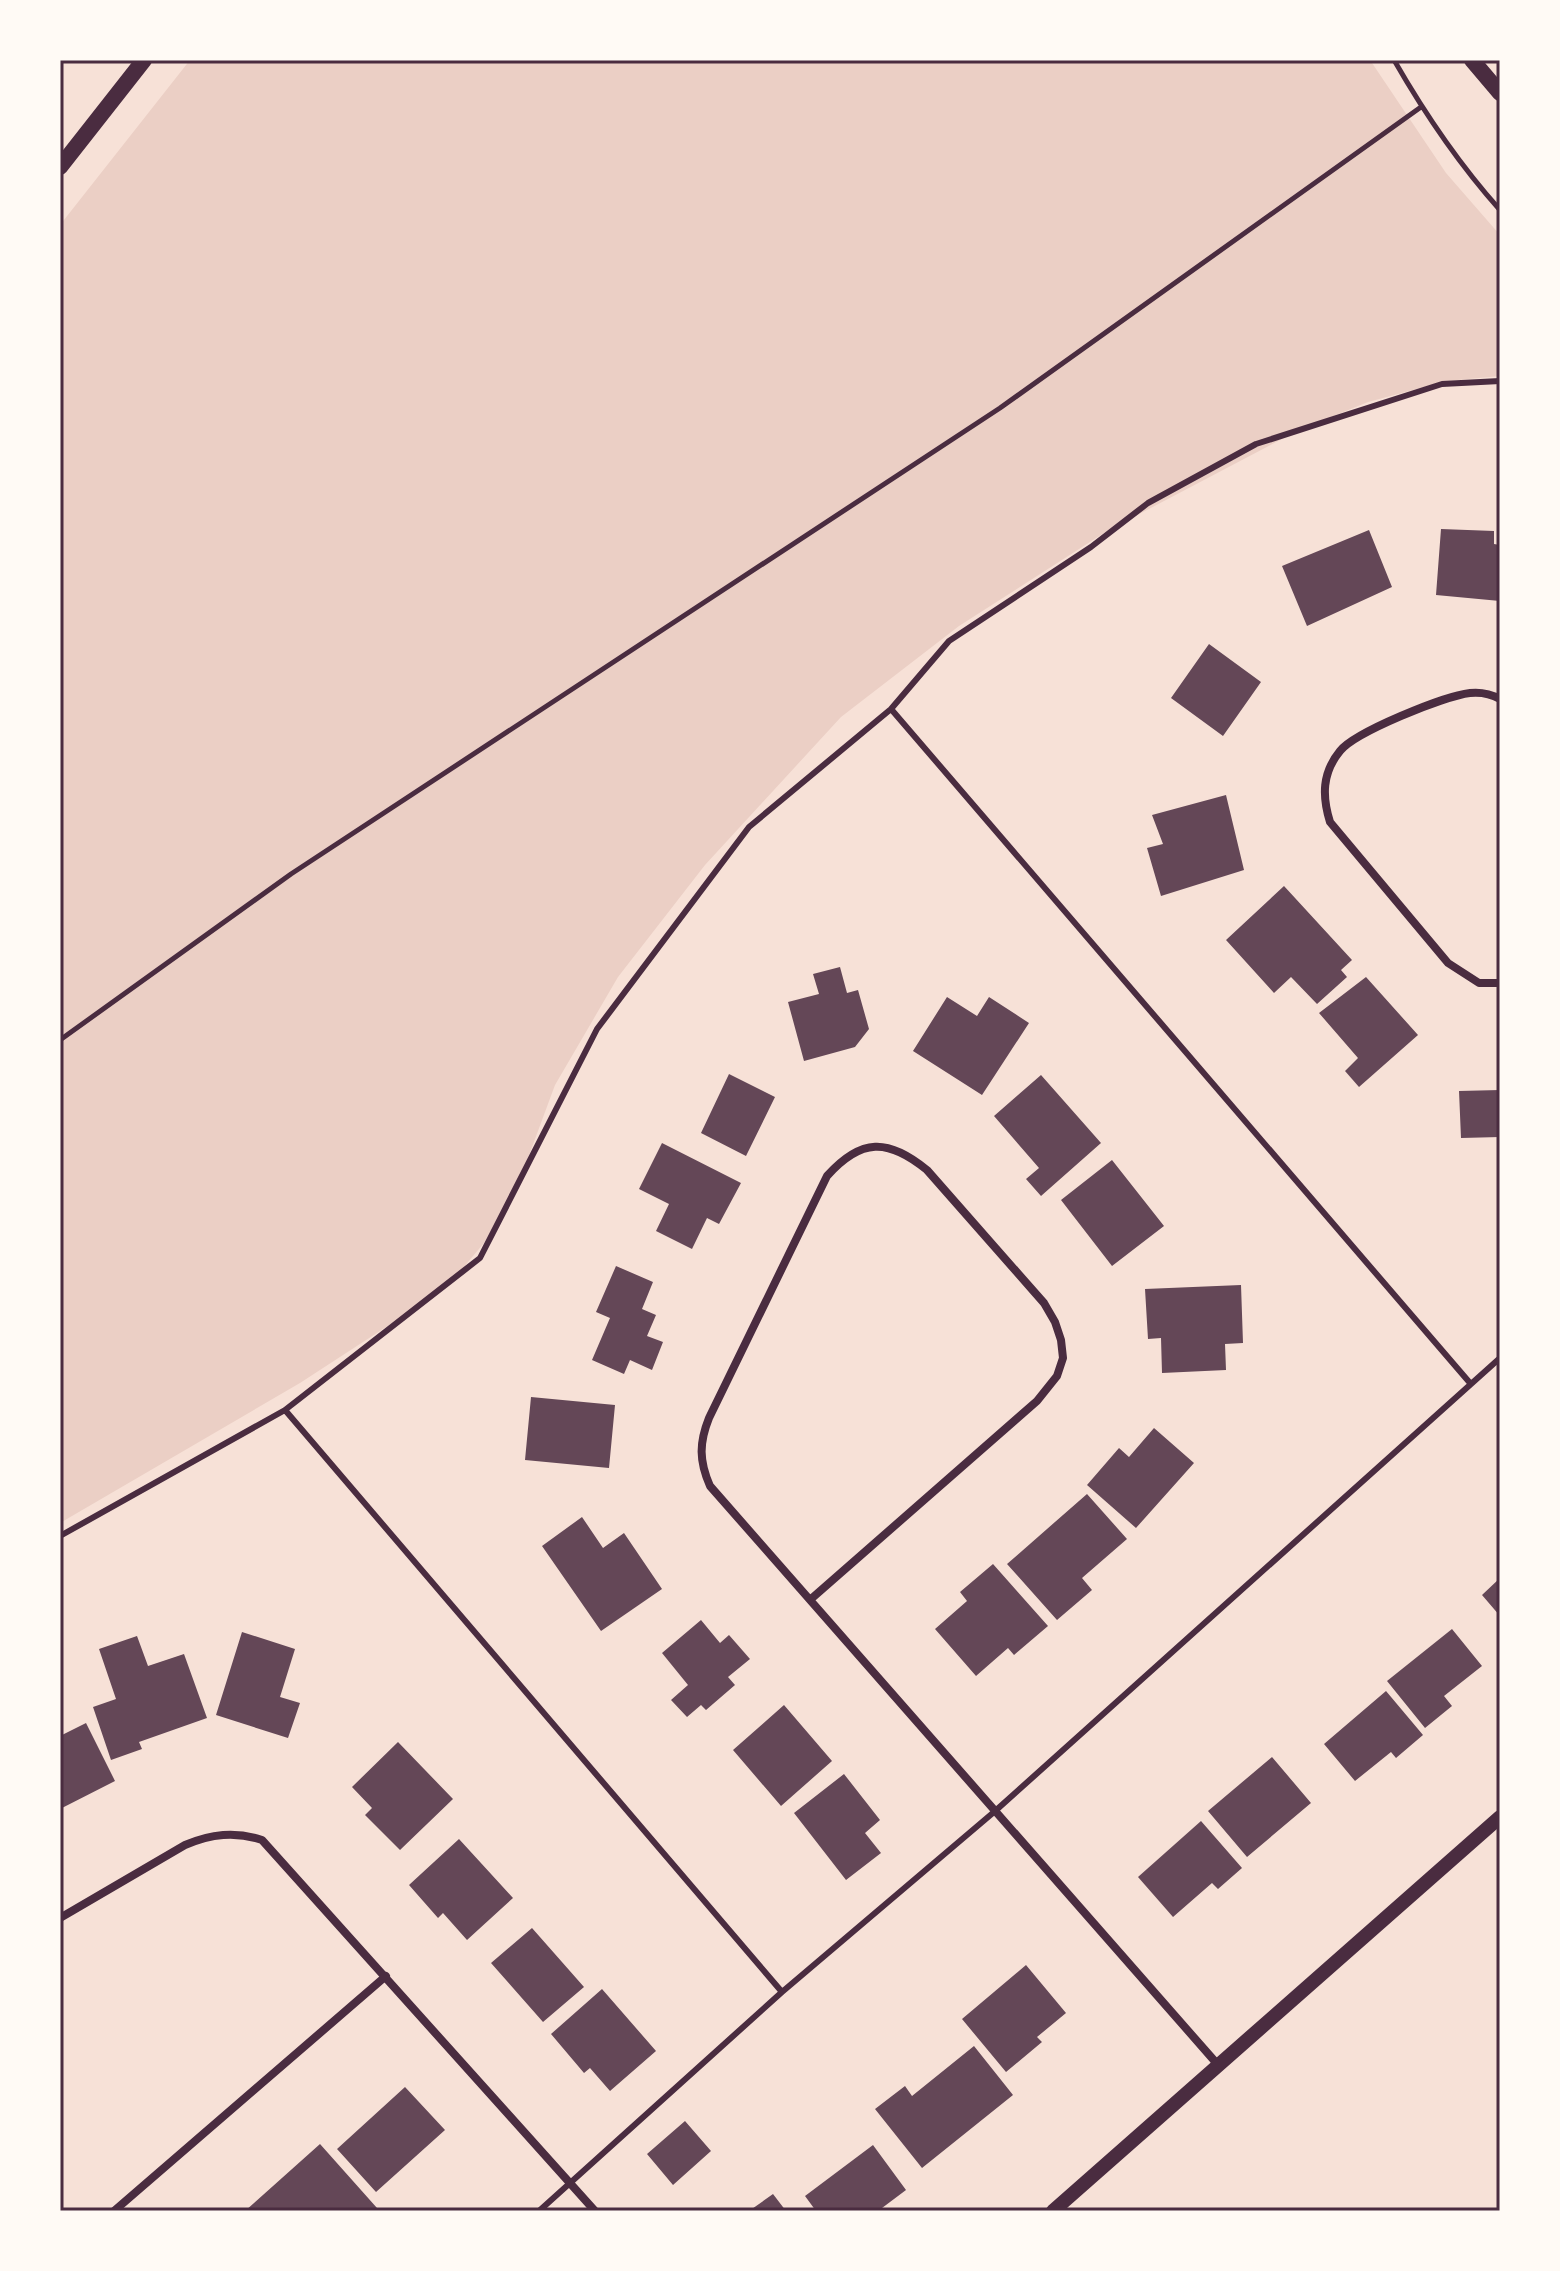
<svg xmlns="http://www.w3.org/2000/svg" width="1560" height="2271" viewBox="0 0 1560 2271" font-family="Jost,sans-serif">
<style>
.green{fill:#ebcfc5}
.building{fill:#644757}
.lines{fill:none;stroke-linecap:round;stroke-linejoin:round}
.path{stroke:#4a2c40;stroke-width:5}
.service{stroke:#4a2c40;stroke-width:6}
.minor{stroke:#4a2c40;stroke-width:8}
.tertiary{stroke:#4a2c40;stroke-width:14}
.secondary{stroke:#4a2c40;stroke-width:16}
.neatline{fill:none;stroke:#4a2c40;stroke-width:3}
</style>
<rect width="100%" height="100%" fill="#f7e1d7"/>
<path class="green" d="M190,60h1180l76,113 54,62v141l-53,5 -79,21 -69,28 -192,101 -148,95 -118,91 -136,148 -87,112 -63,108 -37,100 -34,58 -38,45 -146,95 -240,140v-1298z"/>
<path class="building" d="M1441,529l53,2v13l6,1v56l-64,-6z
M1369,530l23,57 -85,39 -25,-60z
M1209,644l52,38 -38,54 -52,-38z
M1226,795l18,75 -83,26 -14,-48 16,-4 -11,-29z
M1284,886l68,74 -11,10 6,7 -30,27 -26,-27 -17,16 -48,-53z
M840,967l7,26 11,-3 11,39 -14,18 -51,14 -16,-59 31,-8 -6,-20z
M1366,977l52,58 -59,52 -14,-16 13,-13 -39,-45z
M947,997l30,19 12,-19 40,26 -47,72 -69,-44z
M729,1074l46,23 -29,59 -45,-23z
M1041,1075l60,68 -60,53 -15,-17 13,-11 -45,-52z
M1500,1090v47l-39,1 -2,-47z
M662,1143l79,40 -22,41 -12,-6 -15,31 -36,-18 13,-27 -30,-15z
M1112,1160l52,66 -52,40 -51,-66z
M616,1266l37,16 -11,27 14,6 -9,21 16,6 -11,28 -22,-10 -6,14 -32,-14 18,-42 -14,-6z
M1241,1285l2,58 -18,1 1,26 -64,3 -1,-35 -13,1 -3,-50z
M531,1397l84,8 -6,63 -84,-8z
M1154,1428l40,35 -58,65 -49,-43 32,-37 10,9z
M1087,1494l40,45 -45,39 10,12 -35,30 -50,-56z
M582,1517l21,31 21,-15 38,56 -61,42 -59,-85z
M993,1564l55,62 -34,29 -6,-7 -32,28 -41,-47 32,-28 -7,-9z
M1500,1578v38l-18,-21z
M701,1620l19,23 9,-8 21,24 -22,18 7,8 -29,25 -5,-5 -14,12 -16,-17 17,-15 -26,-32z
M1452,1629l30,37 -38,30 8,10 -27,22 -38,-47z
M242,1632l53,17 -15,48 20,6 -12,35 -72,-23z
M137,1636l11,30 36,-12 23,64 -68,24 3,7 -31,11 -18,-53 23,-8 -17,-50z
M1386,1691l37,44 -27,23 -5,-6 -36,29 -31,-37z
M784,1705l48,56 -51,45 -48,-56z
M86,1723l29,58 -55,28v-73z
M398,1742l55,57 -53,51 -35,-35 7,-7 -20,-21z
M1272,1757l39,46 -64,54 -39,-46z
M844,1774l36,46 -15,13 16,20 -35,27 -52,-67z
M1201,1821l41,47 -24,21 -6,-6 -39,34 -35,-40z
M459,1839l54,59 -46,42 -24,-27 -5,5 -29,-33z
M532,1928l52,59 -41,35 -52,-59z
M1026,1965l40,48 -29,24 5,5 -36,30 -44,-53z
M602,1989l54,62 -46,40 -20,-23 -6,5 -33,-39z
M974,2046l39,49 -91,73 -47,-59 30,-23 7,10z
M405,2087l40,43 -69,62 -39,-43z
M685,2121l26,30 -38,34 -26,-31z
M320,2144l57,64 -3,3h-129z
M873,2145l33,45 -28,21h-62l-11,-15z
M773,2194l13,17h-37z"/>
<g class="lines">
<path class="path" d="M1394,60c31,54 64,103 106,150
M60,1040l231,-166 709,-466 421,-301"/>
<path class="service" d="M891,709l579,674
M285,1410l497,582
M60,1536l225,-126 195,-152 117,-229 152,-202 142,-118 58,-68 142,-94 57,-44 108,-59 186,-60 58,-3
M539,2211l243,-219 212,-180 506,-454"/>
<path class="minor" d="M1500,699c-9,-5 -20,-7 -30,-6 -26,3 -115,39 -130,58 -18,22 -18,45 -10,71l118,141 31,20h21
M811,1599l226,-198 20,-25 6,-18 -2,-18 -6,-18 -11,-19 -117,-133c-39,-32 -66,-32 -100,6l-118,242c-10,25 -10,43 1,68l509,580
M60,1918l125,-73c26,-11 50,-14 77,-5l333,371
M114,2211l272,-235"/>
<path class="tertiary" d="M1053,2211l447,-394"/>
<path class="secondary" d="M1472,60l28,33
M60,167l84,-107"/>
</g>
<rect width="1560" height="2271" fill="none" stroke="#fffaf5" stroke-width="124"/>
<rect x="62" y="62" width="1436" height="2147" class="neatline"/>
</svg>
